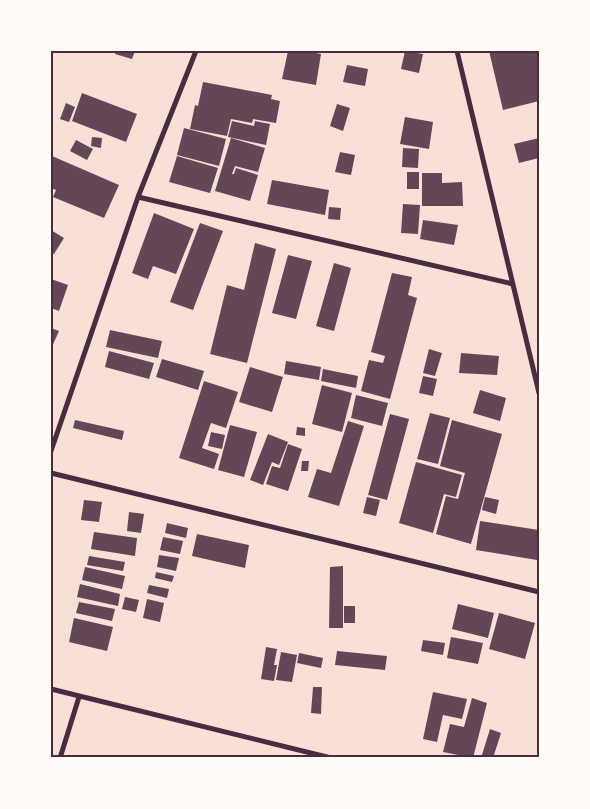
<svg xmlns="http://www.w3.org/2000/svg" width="590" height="809" viewBox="0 0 590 809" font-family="Figtree,sans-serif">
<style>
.building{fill:#644757}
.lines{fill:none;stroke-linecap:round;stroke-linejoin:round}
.minor{stroke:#4a2c40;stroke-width:5}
.neatline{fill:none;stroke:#4a2c40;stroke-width:2}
</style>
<rect width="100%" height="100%" fill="#f7e1d7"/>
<path class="building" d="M116,51h19l-3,8 -17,-5z
M288,51h17l16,3 -5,31 -34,-6z
M405,51l18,3 -4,19 -18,-4z
M489,51h50v50l-36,9z
M347,65l21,4 -3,17 -22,-4z
M203,82l69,13 -1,4 9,2 -4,22 -23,-4 -1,4 -21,-4 -4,17 -37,-7 5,-24 3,1z
M82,93l55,21 -11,28 -54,-21z
M66,103l9,4 -6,15 -9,-3z
M337,104l13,4 -7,23 -13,-5z
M405,117l28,5 -4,27 -29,-5z
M232,121l22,5 1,-5 15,3 -4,21 -38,-8z
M184,128l42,11 -7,27 -42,-11z
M92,137l10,1 -1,10 -10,-2z
M231,138l34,10 -7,24 -23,-6 -3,8h2l2,-6 22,7 -8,26 -35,-10z
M539,138v20l-20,5 -5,-19z
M76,140l17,9 -6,11 -17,-9z
M403,148l16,1 -1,19 -16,-1z
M340,152l15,3 -4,20 -16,-3z
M52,156l67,29 -15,33 -51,-21 3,-7 -5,-2z
M177,156l41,12 -8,25 -41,-11z
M407,172h12v17h-12z
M422,173h20v10l20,-1 1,24h-41z
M272,180l57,10 -4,25 -58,-11z
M403,204l17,1 -2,29 -17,-1z
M329,207l12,1 -1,12 -12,-1z
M154,213l40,16 -18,45 -23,-8 -5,13 -16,-6z
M423,220l35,5 -4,20 -34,-6z
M200,223l23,8 -30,79 -23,-8z
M51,230l13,8 -10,16 -3,-1z
M255,243l21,6 -29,114 -37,-9 17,-69 17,5z
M288,255l24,6 -16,58 -24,-6z
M334,263l17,5 -17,63 -18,-5z
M392,273l20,4 -4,18 9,3 -27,101 -29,-8 8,-31 14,3 2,-7 -14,-4z
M51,279l17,6 -9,26 -8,-3z
M51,328l8,3 -8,18z
M110,330l52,11 -4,17 -52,-11z
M429,349l13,4 -7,23 -12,-3z
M109,351l45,12 -5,16 -44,-12z
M461,353l38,3 -2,19 -38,-2z
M162,359l42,12 -6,19 -42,-13z
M286,361l35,6 -2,13 -35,-6z
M250,367l33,10 -11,35 -33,-10z
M323,369l35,7 -2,12 -35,-7z
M423,376l14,3 -4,17 -14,-3z
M204,381l34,11 -12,36 -15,-5 -9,25 17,6 -5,15 -35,-11z
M322,385l30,8 -10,39 -30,-8z
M480,390l26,8 -6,23 -27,-8z
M356,395l32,8 -6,23 -31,-8z
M430,413l20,5 -12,46 -21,-5z
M390,414l19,5 -22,81 -19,-5z
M75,420l49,11 -2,9 -49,-12z
M452,420l50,14 -31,110 -35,-10 10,-38 12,3 7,-26 -25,-7z
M348,421l16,5 -25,80 -31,-9 9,-28 14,4z
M230,425l27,7 -13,45 -26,-7z
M297,427l8,1v8l-9,-1z
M211,432l14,3 -3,14 -14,-3z
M268,434l20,8 -9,23 -7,-3 -9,23 -13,-5z
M288,444l14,5 -14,42 -22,-7 6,-18 8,2z
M302,461h7l-1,10h-7z
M416,462l46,13 -6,22 -12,-3 -11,39 -34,-10z
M367,497l13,3 -4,16 -13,-3z
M485,497l14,3 -3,14 -14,-4z
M84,500l18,2 -3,20 -18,-2z
M129,512l15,2 -3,19 -14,-2z
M480,521l59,9v21l-2,9 -61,-10z
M167,523l21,5 -2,10 -21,-5z
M94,532l43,6 -2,18 -44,-7z
M197,534l52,11 -4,23 -53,-12z
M163,537l20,4 -3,13 -20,-4z
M159,555l20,3 -3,13 -19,-4z
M89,556l36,6 -2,9 -36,-6z
M343,566v62h-14l1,-61z
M85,567l40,9 -3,13 -40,-9z
M156,572l18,4 -2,6 -17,-4z
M80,584l40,10 -2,12 -41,-9z
M149,585l20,4 -2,9 -20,-5z
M125,597l14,3 -3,12 -14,-3z
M147,599l17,4 -4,19 -17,-4z
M79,602l36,7 -3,12 -36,-8z
M458,604l36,9 -6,25 -36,-9z
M344,606h11v17h-11z
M499,613l36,10 -10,36 -36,-10z
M74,618l39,9 -6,24 -38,-9z
M451,637l32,6 -5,21 -31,-6z
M423,640l22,3 -2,12 -22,-4z
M266,647l11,2 -3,16h3l-3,16 -13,-2z
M337,651l50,5 -2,14 -50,-5z
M281,652l16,3 -5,27 -16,-2z
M299,653l24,5 -2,10 -24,-5z
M313,687h9l-1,27 -10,-1z
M433,692l34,7 -5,20 -19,-4 -6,27 -14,-3z
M472,698l15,5 -14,55 -30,-6 7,-28 14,3z
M490,729l11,4 -8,25h-12z"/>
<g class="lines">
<path class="minor" d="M457,51l82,342
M138,197l375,87
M51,451l87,-254 58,-146
M51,473l488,119
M51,689l280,69
M60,758l19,-61"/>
</g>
<rect width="590" height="809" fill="none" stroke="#fffaf5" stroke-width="105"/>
<rect x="52" y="52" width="486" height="704" class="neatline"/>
</svg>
